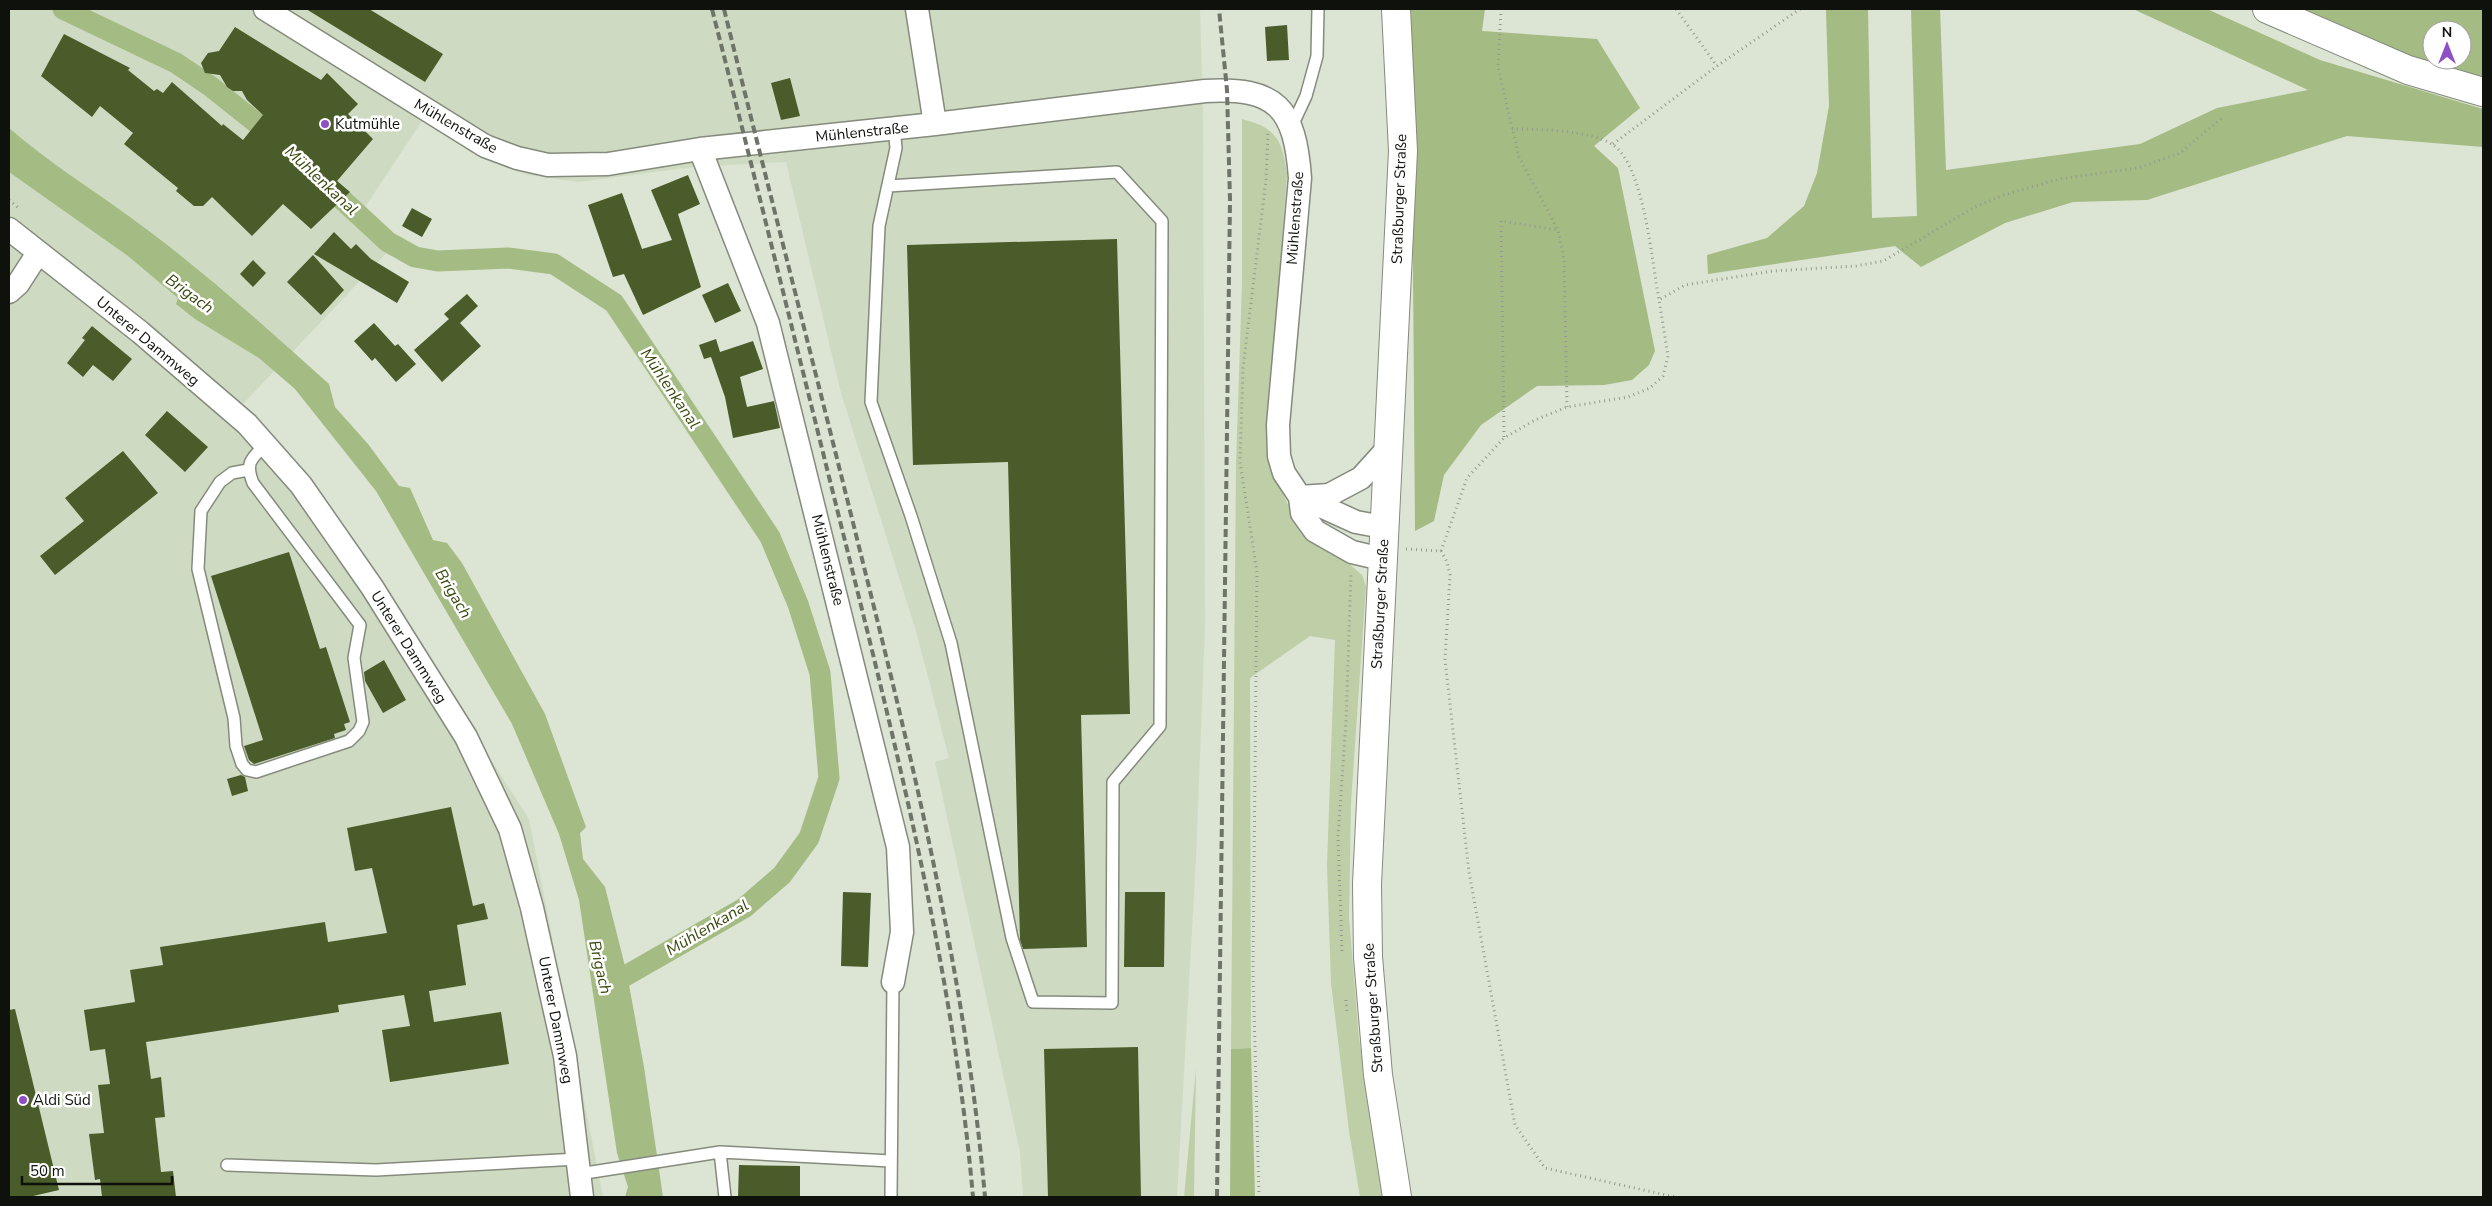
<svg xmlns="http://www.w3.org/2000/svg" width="2492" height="1206" viewBox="0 0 2492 1206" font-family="'Nunito Sans',sans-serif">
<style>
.built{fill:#cfdac2}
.green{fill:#becfa7}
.forest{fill:#a4bb83;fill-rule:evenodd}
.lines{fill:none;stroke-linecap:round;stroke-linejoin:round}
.canal{stroke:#a4bb83;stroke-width:21}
.building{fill:#495c29}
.service-casing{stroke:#858b7c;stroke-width:14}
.minor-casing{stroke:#858b7c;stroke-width:25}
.secondary-casing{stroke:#858b7c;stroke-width:30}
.path{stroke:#949a8d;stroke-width:3;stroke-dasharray:1 4;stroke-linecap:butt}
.service{stroke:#fff;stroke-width:11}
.minor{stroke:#fff;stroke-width:22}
.secondary{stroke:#fff;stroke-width:28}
.rail{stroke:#6f7469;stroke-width:4;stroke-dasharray:8 4;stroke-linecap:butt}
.poi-dot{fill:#8f50c5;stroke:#fff;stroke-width:2}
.labels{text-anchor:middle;stroke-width:5;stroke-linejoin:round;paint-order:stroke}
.poi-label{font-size:15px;fill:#0f120c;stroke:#fff;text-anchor:start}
.street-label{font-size:15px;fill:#0f120c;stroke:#fff}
.water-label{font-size:16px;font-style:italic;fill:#36490c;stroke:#fff}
</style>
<rect width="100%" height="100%" fill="#dce4d3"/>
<path class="built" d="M9,9h1191l3,104 2,513 -9,233 -19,338h-154l-3,-45 -85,-390 14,-4 -33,-127 -75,-238 -55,-231 -92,5 -116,15 -50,-7 -46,-17 -60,-37 -57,86 33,34 -158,166 74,78 215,334 74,378h-594z"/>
<path class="green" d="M1242,119c35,9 40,21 45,55l-18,246 7,58 11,25 13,18 62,54 4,11 -15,217 -2,114 10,122 25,158h-24l-11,-66 -18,-148 -4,-118 8,-225 -25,-4 -60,42 1,370 -20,1 5,-585 6,-180z
M1196,1068l-2,129h-10z"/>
<path class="forest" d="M1411,9h74l-3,22 115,8 43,69 -46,38 24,22 37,183 -6,14 -17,15 -28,5 -67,1 -56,39 -37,50 -10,46 -19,10z
M1826,9h42l4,209 45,-2 -6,-207h29l6,161 194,-26 77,-36 91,-18 -175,-81h74l113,51 163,49v38l-136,-11 -200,64 -74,2 -68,21 -84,44 -26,-21 -187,28 -1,-19 60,-17 37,-32 13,-33 12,-67z
M2290,9h193v73l-45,-13zM2432,30h30v30h-30z
M9,128c39,34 83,61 125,92 69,50 132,108 195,164l6,23 33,37 31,42 11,2 23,52 14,3 15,20 83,151 41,113 -6,6 3,26 22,28 22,87 17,93 19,130h-38l3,-10 -11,-34 -38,-253 -20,-66 -47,-110 -136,-233 -81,-102 -36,-31 -64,-39 -19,-15 2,-6 -50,-42 -119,-84z
M1251,1048l4,149h-25l1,-148z"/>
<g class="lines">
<path class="canal" d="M63,9l113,54 34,23 69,55
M322,181l66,61 27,15 23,4 70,-3 46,6 60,39 156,234 28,67 22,69 9,105 -20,60 -27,37 -38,33 -138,79"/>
</g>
<path class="building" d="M306,9h63l74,45 -18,28z
M1287,25l2,35 -22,1 -2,-34z
M235,27l86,53 6,-7 31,31 -10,10 25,25 -36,42 13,11 -39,37 -28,-25 -31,32 -40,-39 -9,9h-9l-18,-15 2,-3 -54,-44 9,-11 -33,-27 -8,11 -51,-41 23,-42 66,34 -2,2 26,21 3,-2 6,4 9,-11 50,44 1,-2 20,16 20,-25 -16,-15 -5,-9h-9l-6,-4 -7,-12 -15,-2 -4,-10 7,-10 11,-2z
M790,78l10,38 -19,4 -10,-37z
M688,175l12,29 -22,10 23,73 -58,28 -19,-41 -11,3 -25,-72 34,-12 20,56 30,-9 -21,-50z
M412,208l20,11 -10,18 -20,-11z
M334,232l17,17 5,-5 15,15 38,23 -12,21 -83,-49z
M1117,239l13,475 -49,1 6,232 -64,2 -3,-9 -12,-478 -95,3 -6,-220z
M313,255l31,35 -23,25 -34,-33z
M253,260l13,13 -13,14 -13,-13z
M728,283l13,28 -26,12 -13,-28z
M467,294l11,12 -18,17 21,23 -39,36 -28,-32 35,-31 -5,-5z
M374,323l21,23 3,-2 18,20 -20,18 -21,-24 -3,3 -18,-20z
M92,326l40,33 -19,22 -20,-16 -10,12 -16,-14 18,-23 -3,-2z
M716,339l4,13 33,-11 10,28 -23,8 7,30 27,-6 6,27 -47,10 -8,-41 -14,-40 -7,2 -5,-14z
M167,411l41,36 -23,25 -40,-37z
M123,451l35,42 -103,82 -15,-19 44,-35 -19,-23z
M289,552l31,97 6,-2 24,75 -6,2 2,6 -12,4 1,4 -81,26 -5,-4 -5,-14 19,-6 -52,-164z
M384,660l22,40 -23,13 -18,-32 -1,-9z
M241,775l4,2 3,14 -16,5 -5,-17z
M451,807l22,99 11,-3 4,16 -31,6 9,60 -37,6 5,31 67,-10 8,52 -119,18 -8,-52 28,-4 -6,-31 -66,10 1,7 -193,30 5,37 10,-2 4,40 -10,1 6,54 12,-1 3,26h-74l-2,-18 -5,1 -6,-46 15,-1 -6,-48 12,-1 -5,-35 -15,2 -6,-41 51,-8 -5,-32 33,-5 -3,-18 165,-25 3,20 59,-9 -15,-65 -17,3 -8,-43z
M843,892l28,1 -3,74 -27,-1z
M1125,892h40l-1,75h-40z
M15,1009l44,181 -30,7h-20v-187z
M1138,1047l3,150h-93l-4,-148z
M739,1165l61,1v31h-62z"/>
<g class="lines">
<g class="service-casing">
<path id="service" d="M1292,126l14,-30 11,-40 1,-47
M888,186l229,-14 45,49 -2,505 -47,56 -1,221 -79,-1 -21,-64 -61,-295 -40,-127 -40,-114 8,-176 17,-78 -2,-20
M248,470l-16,3 -12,9 -19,29 -3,58 36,149 2,28 6,18 5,6 9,2 93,-31 10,-10 4,-9 -9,-64 6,-33 -107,-142c-8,-20 -2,-24 12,-38
M720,1152l5,45
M227,1165l149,5 202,-11
M579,1174l141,-22 171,9
M891,1197l2,-215"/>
</g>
<g class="minor-casing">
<path id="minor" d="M265,9l220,137 32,12 31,7 60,-1 92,-15 235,-25 270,-33c72,-4 90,17 95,87l-22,247 1,31 5,17 16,24 2,16 13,18 37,21 30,7
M917,9l18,115
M700,149l68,174 130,524 4,85 -9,50
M9,229l131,103 107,92 54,61 71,102 94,150 44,92 22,79 33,148 17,141
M9,292l9,-8 20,-31
M1300,497l29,-2 32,-17 28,-31
M1303,498l53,24 27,5"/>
</g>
<g class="secondary-casing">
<path id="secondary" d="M1396,9l7,142 -36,733 1,73 10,118 19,122
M2267,9l141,61 75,22"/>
</g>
<path class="path" d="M1501,9l-3,58 21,90 39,73 6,29 3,148
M1676,9l41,57
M1512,129c26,0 79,1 101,16 31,20 39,118 46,155
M1613,144l104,-78 83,-57
M9,200l11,9
M1504,437l-3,-216 57,9
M1406,549l35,2 6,11 3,13 -5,85 24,212 46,253 30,43 130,29
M1441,551l26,-73 37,-40 31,-18 32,-13 61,-10 22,-9 13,-12 5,-20 -9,-56 26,-15 88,-14 83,-5 27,-5 92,-54 26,-11 58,-17 79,-11 42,-15 42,-35
M1342,951l-4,-114 8,-115 5,-149
M1346,1000l1,13
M1259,1197l-6,-226 4,-399 -17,-110 3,-94 23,-188 2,-49"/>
<use href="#service" class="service"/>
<use href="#minor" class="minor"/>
<use href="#secondary" class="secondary"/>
<path class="rail" d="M712,9c47,184 92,368 138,552 52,210 104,420 123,636
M724,9c46,186 94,372 140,558 52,208 102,416 121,630
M1217,1197l13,-997 -3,-110 -8,-81"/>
</g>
<g class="poi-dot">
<circle cx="325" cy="124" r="5"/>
<circle cx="23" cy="1100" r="5"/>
</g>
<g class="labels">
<g class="poi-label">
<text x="335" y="129">Kutmühle</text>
<text x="33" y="1105">Aldi Süd</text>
</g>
<g class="street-label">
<text transform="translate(456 126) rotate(30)" y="5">Mühlenstraße</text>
<text transform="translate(862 132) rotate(-6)" y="5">Mühlenstraße</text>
<text transform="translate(1399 199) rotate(-88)" y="5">Straßburger Straße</text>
<text transform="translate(1295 218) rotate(-86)" y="5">Mühlenstraße</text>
<text transform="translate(148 341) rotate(40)" y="5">Unterer Dammweg</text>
<text transform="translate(828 560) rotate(76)" y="5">Mühlenstraße</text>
<text transform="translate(1380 604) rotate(-87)" y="5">Straßburger Straße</text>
<text transform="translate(409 647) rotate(58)" y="5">Unterer Dammweg</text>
<text transform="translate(1373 1008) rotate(-94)" y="5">Straßburger Straße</text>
<text transform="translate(556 1020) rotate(79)" y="5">Unterer Dammweg</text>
</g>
<g class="water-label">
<text transform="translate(322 180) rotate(43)" y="6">Mühlenkanal</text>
<text transform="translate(190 293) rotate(36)" y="6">Brigach</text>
<text transform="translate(671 388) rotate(56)" y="6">Mühlenkanal</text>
<text transform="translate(454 593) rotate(59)" y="6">Brigach</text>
<text transform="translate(707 927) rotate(-31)" y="6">Mühlenkanal</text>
<text transform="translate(601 967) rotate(77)" y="6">Brigach</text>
</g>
</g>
<rect width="2492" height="1206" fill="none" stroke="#0f120c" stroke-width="20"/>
<g transform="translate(2447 45)"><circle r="24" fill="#ffffff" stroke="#9fa09e"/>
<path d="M0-4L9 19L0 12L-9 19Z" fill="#8f50c5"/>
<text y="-8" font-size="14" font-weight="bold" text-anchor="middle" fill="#0f120c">N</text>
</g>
<path d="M22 1176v8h150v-8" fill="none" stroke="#0f120c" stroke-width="2.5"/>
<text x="30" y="1176" font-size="15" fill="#0f120c" stroke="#ffffff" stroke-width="4" paint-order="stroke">50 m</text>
</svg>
